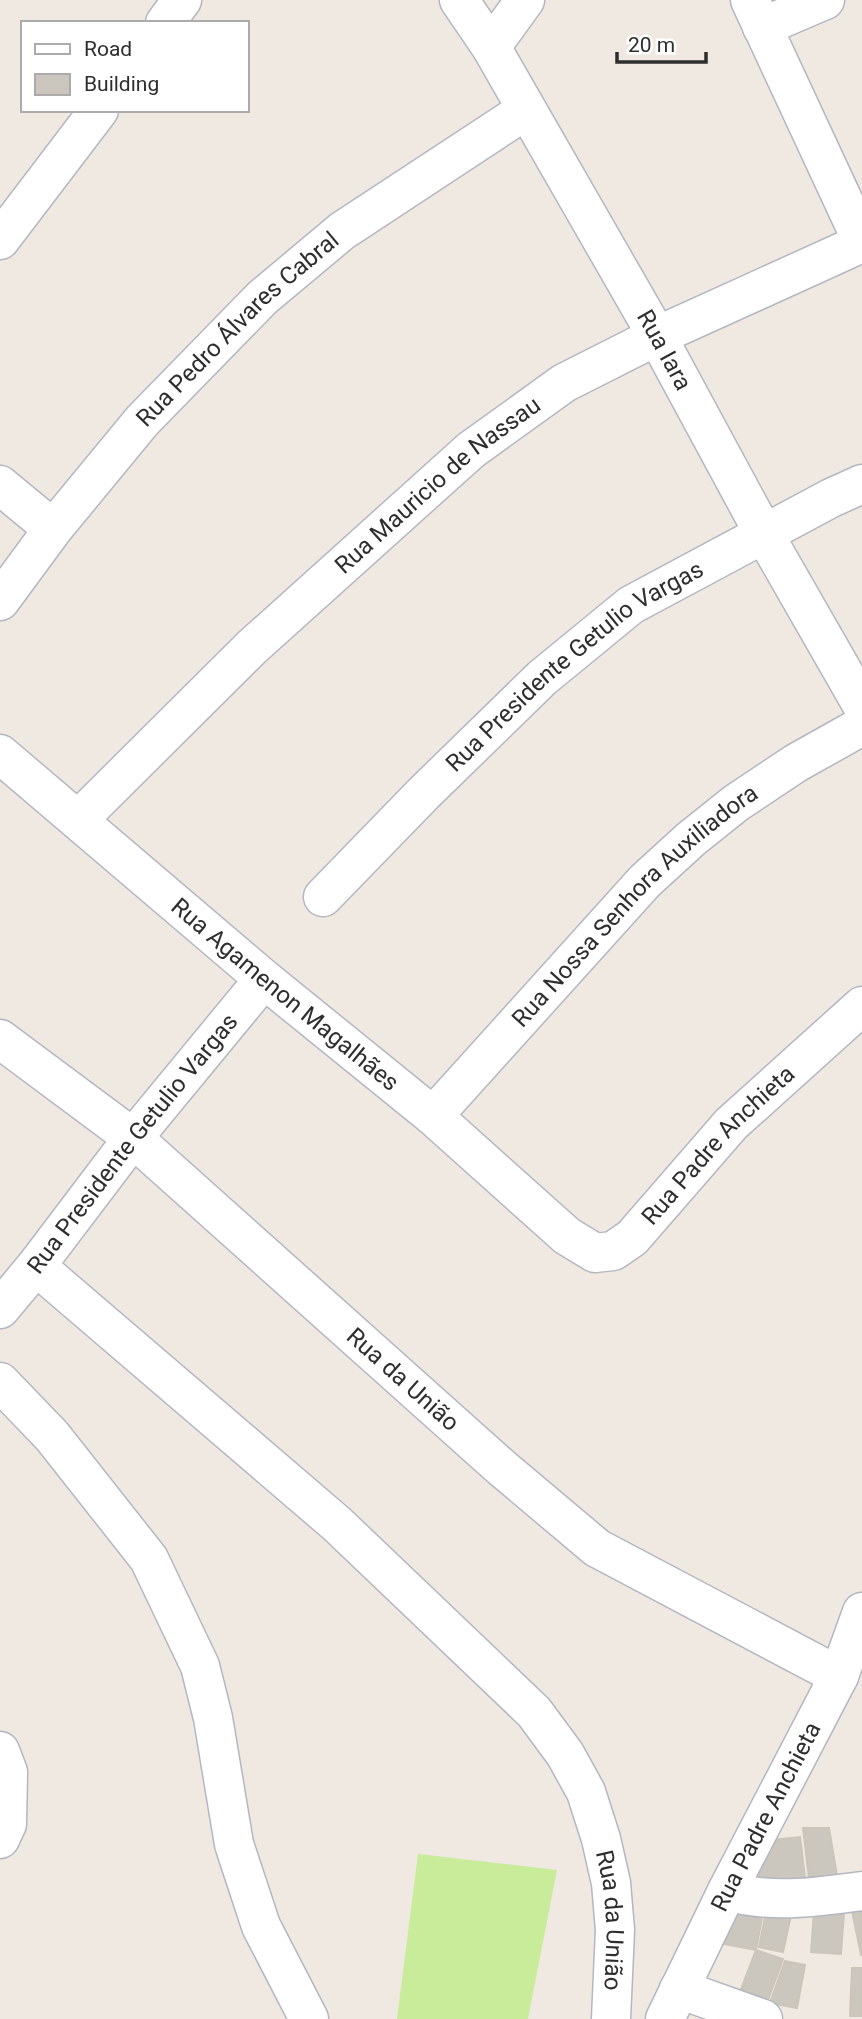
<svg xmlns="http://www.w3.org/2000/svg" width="862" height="2019" viewBox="0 0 862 2019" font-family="Roboto,sans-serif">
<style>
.pitch{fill:#c9ec9a}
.building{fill:#cbc7bf;stroke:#cbc5ba;stroke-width:2}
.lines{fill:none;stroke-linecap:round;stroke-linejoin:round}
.minor-casing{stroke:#b4b7c1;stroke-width:41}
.minor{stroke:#fff;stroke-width:38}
.labels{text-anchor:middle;stroke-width:6;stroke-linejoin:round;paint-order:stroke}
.street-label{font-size:24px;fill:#2e2e2e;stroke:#fff}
</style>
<rect width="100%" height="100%" fill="#efe9e1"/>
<path class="pitch" d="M418,1854l139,16 -29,149h-131z"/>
<path class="building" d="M803,1828h26l9,54 -28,5z
M800,1837l6,49 -51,2 -3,-46z
M862,1903v52h-1l-10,-49z
M721,1907l42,5 -7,38 -42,-8z
M814,1911l30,2 -3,41 -30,-2z
M766,1912l25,3 -8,37 -24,-5z
M756,1950l27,9 -17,46 -26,-13z
M785,1961l20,4 -8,43 -27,-5z
M852,1968h10v48h-12z"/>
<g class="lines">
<g class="minor-casing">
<g id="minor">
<path id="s1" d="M459,0l32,47 166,289 107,198 98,171"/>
<path d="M750,0l112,241"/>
<path d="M165,23l17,-23"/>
<path d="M762,27l63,-27"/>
<path d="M491,47l34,-47"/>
<path d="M0,240l99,-130"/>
<path d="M0,485l53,44"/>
<path id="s2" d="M0,601l53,-72 89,-108 120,-123 80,-67 184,-121"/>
<path id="s3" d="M0,754l264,225 169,137 134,120 28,17 18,-2 19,-13 99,-114 131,-118"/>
<path id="s4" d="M78,820l174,-173 219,-197 93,-67 93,-47 205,-93"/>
<path id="s5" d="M323,897l101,-104 118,-115 89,-73 200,-107 31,-14"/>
<path id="s6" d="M0,1039l133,99 369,330 95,80 242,128"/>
<path id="s7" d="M433,1116l212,-235 46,-42 45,-36 60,-40 66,-37"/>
<path id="s8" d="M36,1266l301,258 197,188 31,42 21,38 15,47 10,44 4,47 -4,89"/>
<path id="s9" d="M0,1309l36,-43 97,-128 131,-159"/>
<path d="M0,1382l52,54 97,123 51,107 13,52 21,126 27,82 48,93"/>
<path d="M0,1751l8,21 -1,52 -7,15"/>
<path d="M727,1891c44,13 90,6 135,0"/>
<path d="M679,1989l84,30"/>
<path id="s10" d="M665,2019l62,-128 112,-215 23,-64"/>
</g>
</g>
<use href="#minor" class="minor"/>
</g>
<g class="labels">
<g class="street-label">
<text dy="8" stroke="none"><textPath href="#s2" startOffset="362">Rua Pedro Álvares Cabral</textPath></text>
<text dy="8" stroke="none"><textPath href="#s1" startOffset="406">Rua Iara</textPath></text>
<text dy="8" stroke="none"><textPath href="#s4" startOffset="492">Rua Mauricio de Nassau</textPath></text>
<text dy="8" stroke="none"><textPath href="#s5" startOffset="343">Rua Presidente Getulio Vargas</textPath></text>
<text dy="8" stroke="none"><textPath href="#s7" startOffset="292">Rua Nossa Senhora Auxiliadora</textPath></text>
<text dy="8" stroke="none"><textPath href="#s3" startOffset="373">Rua Agamenon Magalhães</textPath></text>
<text dy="8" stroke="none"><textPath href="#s9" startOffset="212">Rua Presidente Getulio Vargas</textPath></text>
<text dy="8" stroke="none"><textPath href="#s3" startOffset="945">Rua Padre Anchieta</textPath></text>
<text dy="8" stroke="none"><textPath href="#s6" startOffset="528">Rua da União</textPath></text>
<text dy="8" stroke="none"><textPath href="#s10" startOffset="226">Rua Padre Anchieta</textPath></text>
<text dy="8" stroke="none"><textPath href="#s8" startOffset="896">Rua da União</textPath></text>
</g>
</g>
<rect x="21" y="21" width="228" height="91" fill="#ffffff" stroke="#ababab" stroke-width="2"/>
<rect x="35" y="44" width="35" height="10" fill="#ffffff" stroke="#ababab" stroke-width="2"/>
<text x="84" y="56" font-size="21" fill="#2e2e2e">Road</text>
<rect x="35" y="74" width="35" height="21" fill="#cbc7bf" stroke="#ababab" stroke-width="2"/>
<text x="84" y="91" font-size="21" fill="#2e2e2e">Building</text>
<path d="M617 52v10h89v-10" fill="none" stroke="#2e2e2e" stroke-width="3.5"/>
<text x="628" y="52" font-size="21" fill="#2e2e2e" stroke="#ffffff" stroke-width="5" paint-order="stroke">20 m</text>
</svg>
